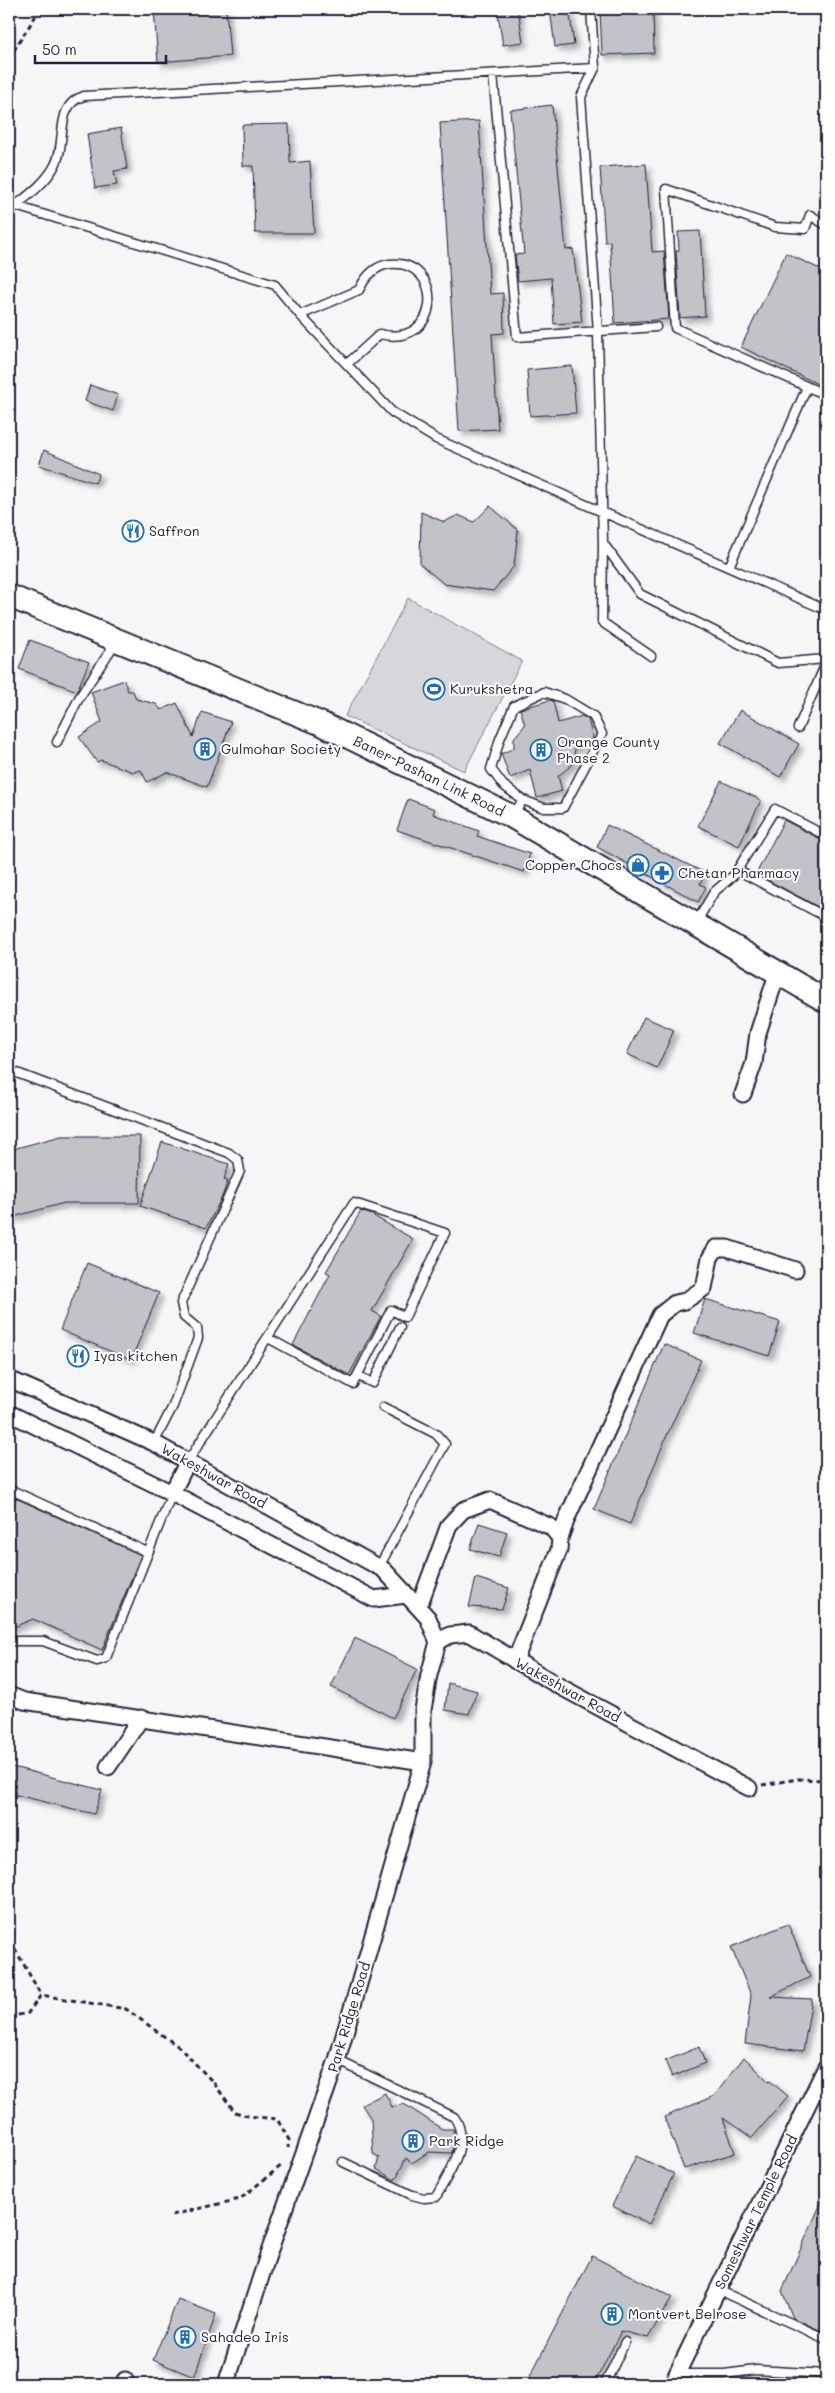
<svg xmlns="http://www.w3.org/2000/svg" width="835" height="2393" viewBox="0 0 835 2393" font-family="Mali,sans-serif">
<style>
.green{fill:#d7d7db;stroke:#7c7c8b}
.building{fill:#c2c2c9;stroke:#22223b;filter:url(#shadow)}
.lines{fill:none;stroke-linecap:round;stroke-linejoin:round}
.lane-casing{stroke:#22223b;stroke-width:11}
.street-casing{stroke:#22223b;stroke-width:19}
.secondary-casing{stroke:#22223b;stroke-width:26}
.path{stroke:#22223b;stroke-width:3;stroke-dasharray:5 4;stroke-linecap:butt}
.lane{stroke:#fff;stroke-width:8}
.street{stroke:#fff;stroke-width:15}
.secondary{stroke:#fff;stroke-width:22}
.labels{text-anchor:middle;stroke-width:4;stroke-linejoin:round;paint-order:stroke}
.poi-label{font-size:14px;fill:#22223b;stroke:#fff;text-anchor:start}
.street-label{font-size:14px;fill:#22223b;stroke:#fff}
</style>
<defs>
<filter id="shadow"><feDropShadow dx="4.5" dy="4.5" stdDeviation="2.5" flood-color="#0004"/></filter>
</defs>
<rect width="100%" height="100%" fill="#f6f6f7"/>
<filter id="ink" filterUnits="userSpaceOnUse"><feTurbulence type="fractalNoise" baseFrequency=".02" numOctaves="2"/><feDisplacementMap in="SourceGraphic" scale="10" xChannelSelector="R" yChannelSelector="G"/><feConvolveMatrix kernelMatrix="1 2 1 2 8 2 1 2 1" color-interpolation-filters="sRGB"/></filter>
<g filter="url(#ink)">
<path class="green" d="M408,598l114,63 -58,110 -119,-55z"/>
<path class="building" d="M154,9h72l4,47 -72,6z
M497,9h21l5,33 -20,3z
M550,9h19l5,36 -19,2z
M600,9h53l1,44 -52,2z
M552,105l14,145 7,-1 9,73 -28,2 -3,-46 -33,3 -3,-26 9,-1 -14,-144z
M479,121l11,173 13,-1 1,40 -12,1 6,95 -39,2 -19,-308z
M289,124l1,39 20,-2 4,72h-59l-2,-67h-10l-1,-41z
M121,128l6,41 -13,2 3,14 -22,3 -8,-54z
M646,164l6,88 12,-1 5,68 -54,4 -5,-82 -5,1 -5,-75z
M700,231l5,85 -25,2 -4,-67 3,-1 -1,-18z
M786,253l40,19v116l-85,-41z
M572,366l4,47 -46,3 -3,-46z
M90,385l28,10 -5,16 -28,-10z
M44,450l55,24 -4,9 -56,-18z
M490,506l28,24 -4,36 -21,25 -49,-7 -24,-20 1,-52 23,10 14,-7 16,7z
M30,640l59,22 -12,29 -58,-22z
M124,680l4,11h5l3,8 20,5 5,6 16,-7 16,34 9,-25 29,10 -24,65 -40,-15 -20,10 -6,-12 -8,2 -32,-12 -4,2 -18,-25 23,-15 -11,-30z
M550,700l3,1 5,22 24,-7 6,3 5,20 -2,4 -16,5 -2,16 -15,12 4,15 -25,7 -7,-28 -20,8 -9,-24 13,-6v-10l11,-13 -5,-16z
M740,710l59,34 -19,33 -60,-34z
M721,781l40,19 -22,46 -41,-20z
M408,799l27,10 -2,5 46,17 -2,5 53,18 -6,18 -127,-42z
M784,820l42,22v69l-70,-37z
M607,825l98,48 -5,11 6,3 -8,15 -101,-55z
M644,1017l30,13 -17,38 -30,-14z
M61,1136h79l-1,67h-75l-55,15v-68z
M162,1142l67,22 -5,15 4,1 -6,17 -16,31 -66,-22z
M361,1211l11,4 41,24 -41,72 9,5 -32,59 -56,-30 37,-71 -4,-2z
M87,1263l72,30 -28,67 -71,-30z
M705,1299l75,23 -11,34 -75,-23z
M664,1344l37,16 -34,75 -37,89 -36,-15z
M9,1495l132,60 -39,95 -69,-31 -24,10z
M479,1523l28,9 -8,25 -29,-8z
M476,1578l33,10 -7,21 -33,-2z
M355,1638l62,31 -24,49 -62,-31z
M448,1683l29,8 -8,23 -24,-4z
M9,1766l93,24 -8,24 -85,-21z
M788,1924l22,53 -40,20 42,2 -9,52 -58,-7 6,-49 -20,-48z
M699,2047l6,16 -33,14 -7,-16z
M744,2057l25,25 1,-1 18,15 -36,42 -29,-20 12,35 -51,16 -20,-52 50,-21z
M385,2093l7,14 12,-3 38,25h11l1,13 -2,11 -23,-1 -17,11 -6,-5 -11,22 -19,-11 3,-12 -6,-3 -2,-35 -9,-14z
M636,2156l38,18 -25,50 -37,-18z
M826,2192v141l-33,-15 -11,-27z
M592,2256l80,41 -24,41 -27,-7 -27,53h-68z
M178,2299l38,15 -22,63 -41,-17z"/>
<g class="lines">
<g class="lane-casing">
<path id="lane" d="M591,9l4,59 -14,29 17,235 5,211 37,51 138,69 48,-4
M493,74l24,263 139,-10
M9,204l266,81 25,30 92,97 44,27 390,171
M15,206c14,-11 30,-23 39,-39 14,-23 -1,-62 30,-71l511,-28
M826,225l-16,-10 -5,14 -30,-2 -109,-38 9,139 151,67
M300,315l59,-25c6,-13 15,-24 31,-26 55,-5 53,85 -10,70l-33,30
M603,543l-1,79 49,34
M729,567l78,-180
M798,728l28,-65
M57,742l22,-44 37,-56
M513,815l10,-15 -20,-15 -12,-16 9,-30 14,-33 30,-14 21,7 28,17 9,18 -39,74h-19l-21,-8
M737,870l89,47
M696,923l18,-31 20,-17 41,-66 51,27
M9,1070l220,83 9,7 2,11 -59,132 3,14 13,11 1,10 -25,68 -19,37
M358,1376l15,7 27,-56
M188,1461l166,-258 91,30 -40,84 -14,-7 -38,74 -85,-46
M9,1489l138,63
M379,1567l66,-123 -9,-10 -53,-27
M9,1641h34l54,20 9,-3 66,-165
M337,2060l117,57c18,24 -6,58 -18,80l-12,1 -12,-3 -69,-33
M718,2290l108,49
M677,2374h47l32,-4 70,4
M605,2384l20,-42"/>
</g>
<g class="street-casing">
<path id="street" d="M743,1094l11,-31 4,-30 19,-59
M9,1379l145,64 230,127 44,48 10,24
M9,1413l163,80 202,106 32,-4
M172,1493l16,-32
M419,1606l30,-81 14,-15 27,-10 61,27 9,11
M438,1642l12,-7 19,-2 90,53 190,102
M515,1661l44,-111 1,-12 7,-20 93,-203 15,-12 10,-2 19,-13 6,-30 6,-10h11l68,22
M9,1695l15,6 399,61
M108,1767l33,-49
M125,2380l1,4
M226,2384l42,-129 69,-195 86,-298v-52l6,-35 9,-33
M672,2384l154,-317"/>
</g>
<g class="secondary-casing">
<path id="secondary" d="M9,596l313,128 189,92 315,185"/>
</g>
<path class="path" d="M9,58l31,-49
M762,1785l36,-6 28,1
M9,1932l1,8 31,55
M9,2017l19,-4 13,-18 85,14 53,38 34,35 22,30 13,4 29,3 12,21 -1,8
M172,2215l68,-16 42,-34"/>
<use href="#lane" class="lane"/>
<use href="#street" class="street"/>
<use href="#secondary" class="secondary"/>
</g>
</g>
<defs>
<g id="restaurant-ring" transform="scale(1.125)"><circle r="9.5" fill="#fff" stroke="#1f6fb2" stroke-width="1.5"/><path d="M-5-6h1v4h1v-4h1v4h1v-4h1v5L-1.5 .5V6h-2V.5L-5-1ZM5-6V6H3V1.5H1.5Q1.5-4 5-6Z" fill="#1f6fb2"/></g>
<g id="stadium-ring" transform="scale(1.125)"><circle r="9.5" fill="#fff" stroke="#1f6fb2" stroke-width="1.5"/><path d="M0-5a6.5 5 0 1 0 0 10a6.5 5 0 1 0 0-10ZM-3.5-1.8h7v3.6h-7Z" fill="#1f6fb2"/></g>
<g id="building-ring" transform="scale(1.125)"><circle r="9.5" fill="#fff" stroke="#1f6fb2" stroke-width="1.5"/><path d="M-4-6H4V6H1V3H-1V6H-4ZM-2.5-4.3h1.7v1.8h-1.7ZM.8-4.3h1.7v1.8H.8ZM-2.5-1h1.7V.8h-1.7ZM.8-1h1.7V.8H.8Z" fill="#1f6fb2"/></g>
<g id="shop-ring" transform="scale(1.125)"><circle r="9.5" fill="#fff" stroke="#1f6fb2" stroke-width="1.5"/><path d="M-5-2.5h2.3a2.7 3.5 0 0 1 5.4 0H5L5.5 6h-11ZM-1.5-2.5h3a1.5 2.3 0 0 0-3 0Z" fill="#1f6fb2"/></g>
<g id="pharmacy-ring" transform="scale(1.125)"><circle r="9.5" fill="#fff" stroke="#1f6fb2" stroke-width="1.5"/><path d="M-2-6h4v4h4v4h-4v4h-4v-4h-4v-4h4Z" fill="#1f6fb2"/></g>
</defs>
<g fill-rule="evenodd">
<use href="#restaurant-ring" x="133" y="531"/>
<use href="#stadium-ring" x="434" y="689"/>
<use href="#building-ring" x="205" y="749"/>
<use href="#building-ring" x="541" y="750"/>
<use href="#shop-ring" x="638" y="865"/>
<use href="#pharmacy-ring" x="662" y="873"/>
<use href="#restaurant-ring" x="78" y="1356"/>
<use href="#building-ring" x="413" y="2141"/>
<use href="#building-ring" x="612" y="2314"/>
<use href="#building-ring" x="185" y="2337"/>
</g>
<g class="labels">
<g class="poi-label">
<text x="149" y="536">Saffron</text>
<text x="450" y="694">Kurukshetra</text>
<text x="557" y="747">Orange County<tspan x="557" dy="16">Phase 2</tspan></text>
<text x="221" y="754">Gulmohar Society</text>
<text x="622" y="870" text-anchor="end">Copper Chocs</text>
<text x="678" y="878">Chetan Pharmacy</text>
<text x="94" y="1361">Iyas kitchen</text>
<text x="429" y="2146">Park Ridge</text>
<text x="628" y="2319">Montvert Belrose</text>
<text x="201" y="2342">Sahadeo Iris</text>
</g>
<g class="street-label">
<text transform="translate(429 776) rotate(26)" y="5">Baner-Pashan Link Road</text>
<text transform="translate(214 1476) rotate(29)" y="5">Wakeshwar Road</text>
<text transform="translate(568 1690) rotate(29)" y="5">Wakeshwar Road</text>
<text transform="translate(349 2017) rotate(-73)" y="5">Park Ridge Road</text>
<text transform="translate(756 2212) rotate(-64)" y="5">Someshwar Temple Road</text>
</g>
</g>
<rect width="835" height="2393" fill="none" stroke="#fff" stroke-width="30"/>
<rect x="15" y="15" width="805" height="2363" fill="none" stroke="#22223b" stroke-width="2" filter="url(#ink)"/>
<path d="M35 55v8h131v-8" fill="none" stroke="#22223b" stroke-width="2.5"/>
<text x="42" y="55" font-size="15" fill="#22223b" stroke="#ffffff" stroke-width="4" paint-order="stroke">50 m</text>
</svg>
